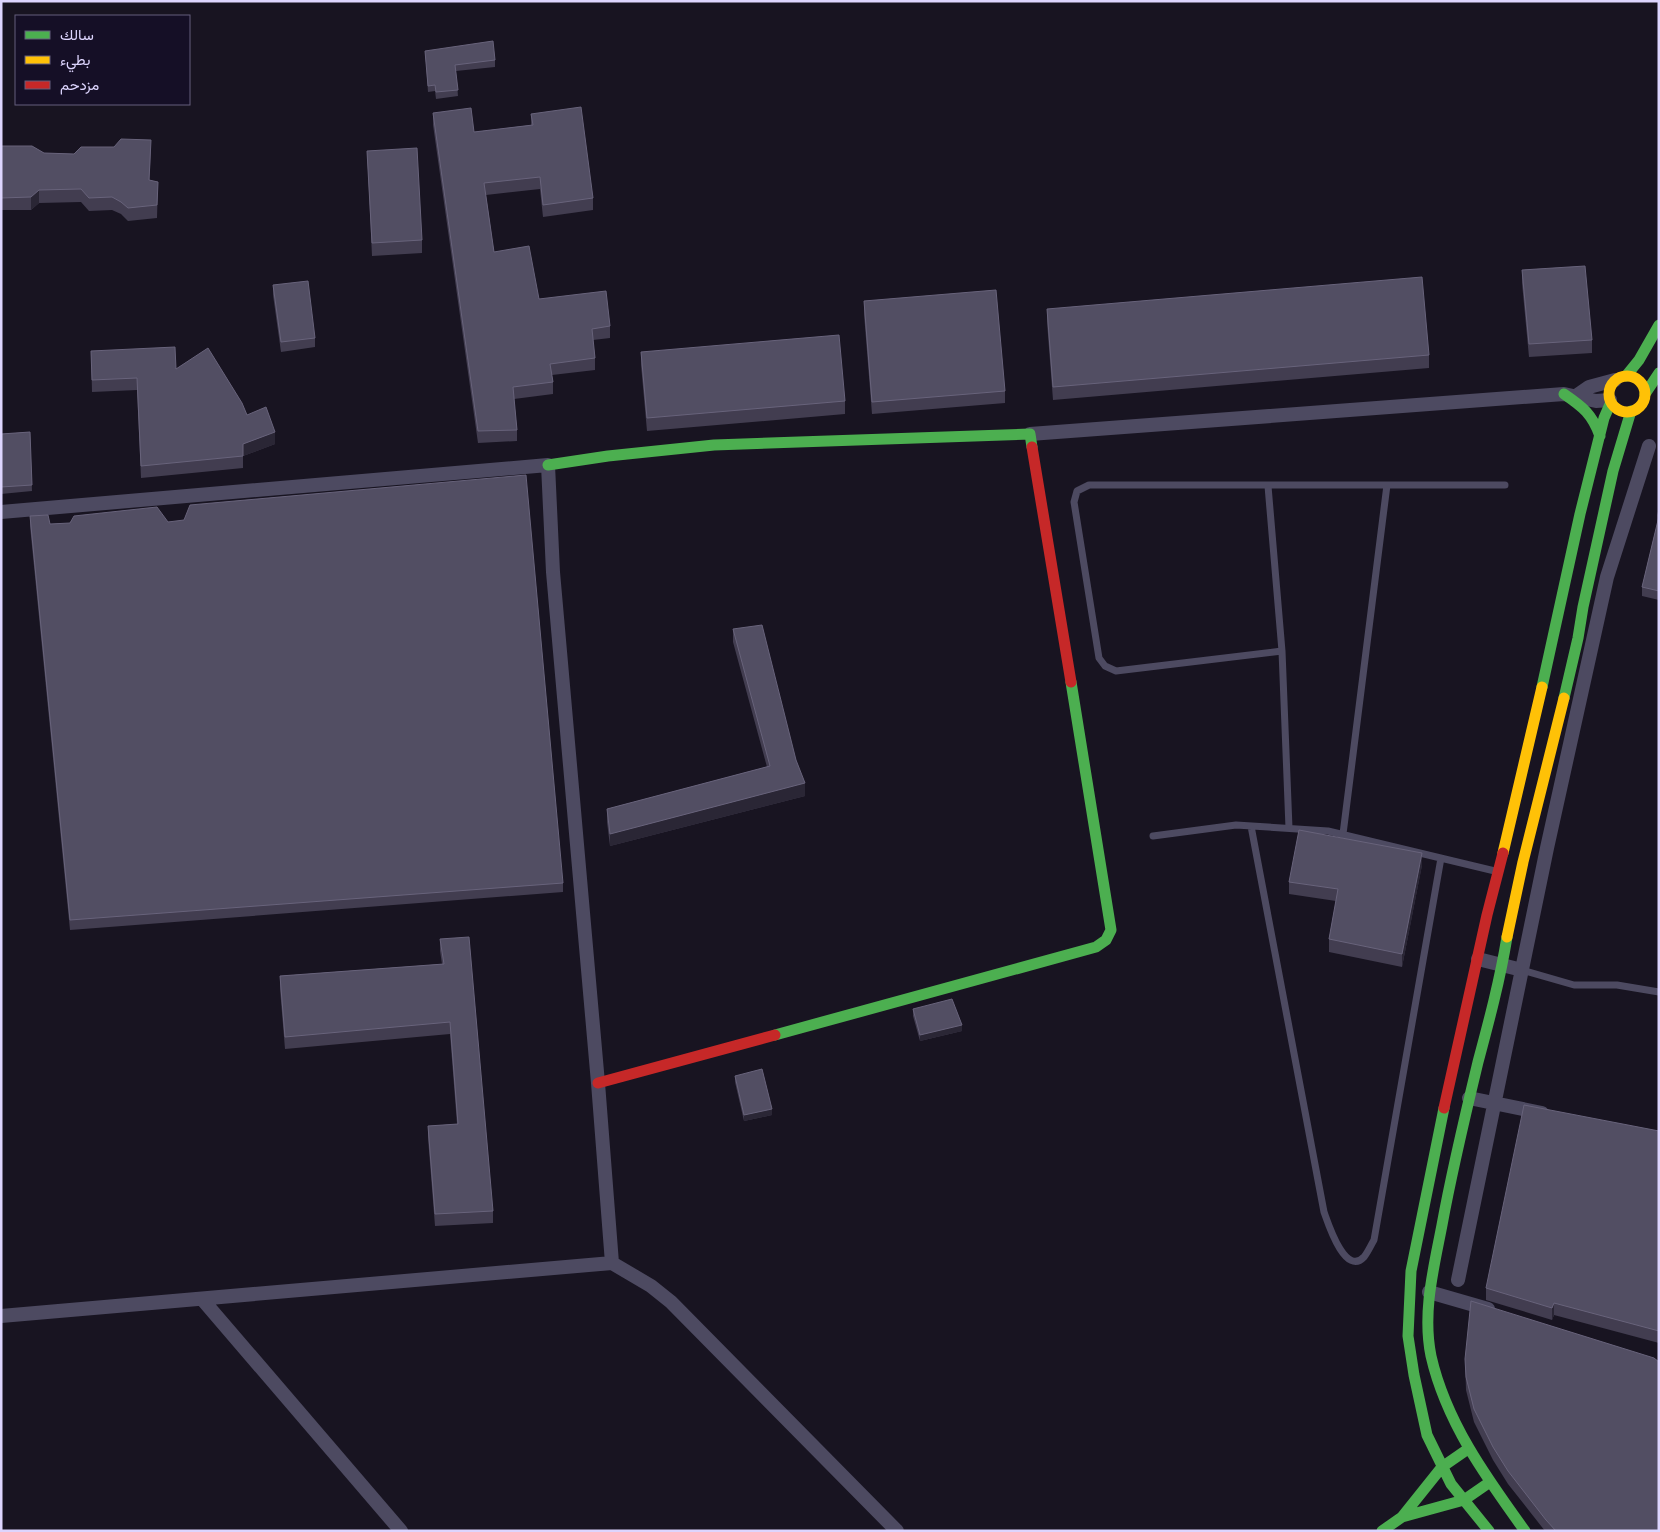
<svg xmlns="http://www.w3.org/2000/svg" width="1660" height="1532" viewBox="0 0 1660 1532" font-family="'Alegreya Sans',Vazirmatn,sans-serif">
<style>
.lines{fill:none;stroke-linecap:round;stroke-linejoin:round}
.lane{stroke:#4d4a61;stroke-width:7}
.street{stroke:#4d4a61;stroke-width:14}
.fast{stroke:#4caf50;stroke-width:11}
.slow{stroke:#ffc107;stroke-width:11}
.jam{stroke:#c62828;stroke-width:11}
.wall{fill:#423d50}
.shaded-wall{fill:#2a2635}
.building{fill:#524e63;stroke:#68637b}
</style>
<rect width="100%" height="100%" fill="#181421"/>
<g class="lines">
<path class="lane" d="M1268,486l14,165 7,177
M1282,651l-166,20 -11,-5 -6,-8 -25,-156 3,-11 12,-6h416
M1251,826l73,386c4,11 21,65 40,45 4,-5 7,-12 10,-17l67,-382
M1343,834l44,-349
M1153,836l83,-11 92,6 171,41
M1522,970l52,15h43l42,7"/>
<path class="street" d="M1576,396l13,-9 26,-7
M1030,434l534,-40 32,7 14,-1
M1,512l547,-47 5,107 45,511 14,180
M1478,959l44,11
M1469,1098l73,15
M1458,1280l89,-432 60,-271 42,-131
M1429,1292l59,17
M202,1299l199,232
M1,1316l611,-53 39,23 20,16 226,229"/>
<path class="fast" d="M1626,376l13,-16 20,-35
M1564,394c19,13 28,20 36,42
M1645,394l14,-21
M548,465l60,-9 106,-11 316,-11 2,13
M1542,687l38,-173 24,-96 7,-16
M1564,698l14,-60 5,-31 30,-136 18,-60
M1507,937c-7,43 -18,84 -29,125 -13,54 -26,108 -36,163 -8,42 -20,87 -11,131 15,66 55,121 94,175
M775,1035l321,-88 10,-7 5,-10 -40,-248
M1444,1108l-33,163 -3,65 6,39 13,60 24,49 38,47
M1402,1517l62,-17 26,-18
M1382,1531l20,-14 40,-50 26,-18"/>
<path class="slow" d="M1609 394a18 18 0 1 1 36 0a18 18 0 1 1-36 0Z
M1503,853l39,-166
M1507,937l16,-75 41,-164"/>
<path class="jam" d="M1032,447l39,235
M598,1083l177,-48
M1444,1108l43,-193 16,-62"/>
</g>
<path class="wall" d="M425,51l70,9v7l-39,4 2,25 -22,3 -1,-8 -7,1z
M433,113l41,19 57,-7v-11l62,84v12l-50,7 -3,-28 -54,6 8,57 45,47 71,27v12l-17,2 2,18v12l-43,5 1,7v12l-39,5 3,31v11l-39,2 -45,-318z
M1,146l43,7 30,1 77,-2 -2,28 9,2 -1,36 -29,3 -7,-7 -9,-4 -23,1 -8,-9 -42,1 -8,7h-30z
M367,151l55,89v13l-50,3z
M1522,270l70,70v13l-63,4 -7,-74z
M273,285l42,53v9l-34,5 -8,-57z
M864,301l141,90v12l-133,11 -8,-100z
M1047,309l382,46v13l-376,32 -6,-78z
M91,351l85,18 71,46 28,29 -32,12v12l-102,10 -4,-88 -45,2z
M641,352l204,49v13l-198,17 -6,-66z
M30,432l2,59 -31,3v-60z
M1659,508v92l-17,-4v-9l15,-63v-9z
M30,516l20,8 118,-2 395,361v9l-493,38 -40,-404z
M733,629l63,131 9,36 -195,50 -3,-24v-13l160,-42 -34,-125z
M1422,865l-20,102 -73,-15v-13l7,-38 -47,-7v-12z
M440,939l53,272v12l-58,3 -7,-88v-12l29,-2 -7,-90 -165,15 -5,-60v-13l162,-12 -2,-13z
M913,1009l49,22 -42,10 -7,-25z
M735,1076l37,39 -28,6 -9,-39z
M1659,1131v212l-105,-28 -2,5 -66,-20v-12z
M1465,1359l194,172h-114l-37,-47 -15,-24 -19,-38 -8,-32z"/>
<path class="shaded-wall" d="M151,140v12l-2,41v-13z
M39,190v13l-8,7v-13z
M275,432v12l-32,12v-12z
M805,783v13l-195,50v-12z
M1422,853v12l-20,102v-13z
M962,1025v6l-42,10v-6z
M772,1109v6l-28,6v-6z
M1554,1303v12l-2,5v-12z"/>
<path class="building" d="M493,41l2,19 -40,5 3,25 -22,2 -1,-7 -7,1 -3,-35z
M581,107l12,91 -50,7 -3,-28 -56,6 10,69 35,-6 10,53 67,-8 4,35 -18,3 3,29 -45,6 3,18 -40,5 4,43 -39,1 -45,-318 38,-5 3,24 59,-7 -2,-11z
M121,139l30,1 -2,40 9,2 -1,23 -29,3 -7,-6 -9,-5 -23,1 -8,-9 -42,1 -8,7 -30,1v-52h31l12,7 30,1 7,-7h33z
M417,148l5,92 -50,3 -5,-92z
M1585,266l7,74 -63,4 -7,-74z
M1422,277l7,78 -376,32 -6,-78z
M308,281l7,57 -34,4 -8,-57z
M996,290l9,101 -133,11 -8,-101z
M839,335l6,66 -198,17 -6,-66z
M175,347l1,22 32,-21 34,55 5,12 19,-8 9,25 -32,12v12l-102,10 -4,-88 -45,2 -1,-29z
M30,432l2,53 -31,2v-53z
M526,475l37,408 -493,37 -40,-404 18,-1 2,9 20,-1 4,-7 83,-9 11,15 16,-2 6,-15z
M1659,516v75l-17,-4z
M762,625l34,135 9,23 -195,51 -3,-25 163,-43 -37,-137z
M1299,830l123,23 -20,101 -73,-15 9,-50 -49,-7z
M469,937l24,274 -58,3 -7,-88 30,-2 -8,-102 -165,15 -5,-61 164,-12 -4,-25z
M952,999l10,26 -42,10 -7,-26z
M762,1069l10,40 -28,6 -9,-39z
M1524,1105l135,26v200l-105,-28 -2,5 -66,-20z
M1471,1301l183,57 5,4v169h-103l-10,-11 -38,-49 -15,-24 -19,-38 -8,-32 -1,-18z"/>
<rect width="1660" height="1532" fill="none" stroke="#ddd5fe" stroke-width="5"/>
<rect x="15" y="15" width="175" height="90" fill="#150f26" stroke="#655e7c"/>
<rect x="25" y="31" width="25" height="8" fill="#4caf50" stroke="#655e7c"/>
<text x="60" y="40" font-size="15" fill="#ddd5fe">سالك</text>
<rect x="25" y="56" width="25" height="8" fill="#ffc107" stroke="#655e7c"/>
<text x="60" y="65" font-size="15" fill="#ddd5fe">بطيء</text>
<rect x="25" y="81" width="25" height="8" fill="#c62828" stroke="#655e7c"/>
<text x="60" y="90" font-size="15" fill="#ddd5fe">مزدحم</text>
</svg>
